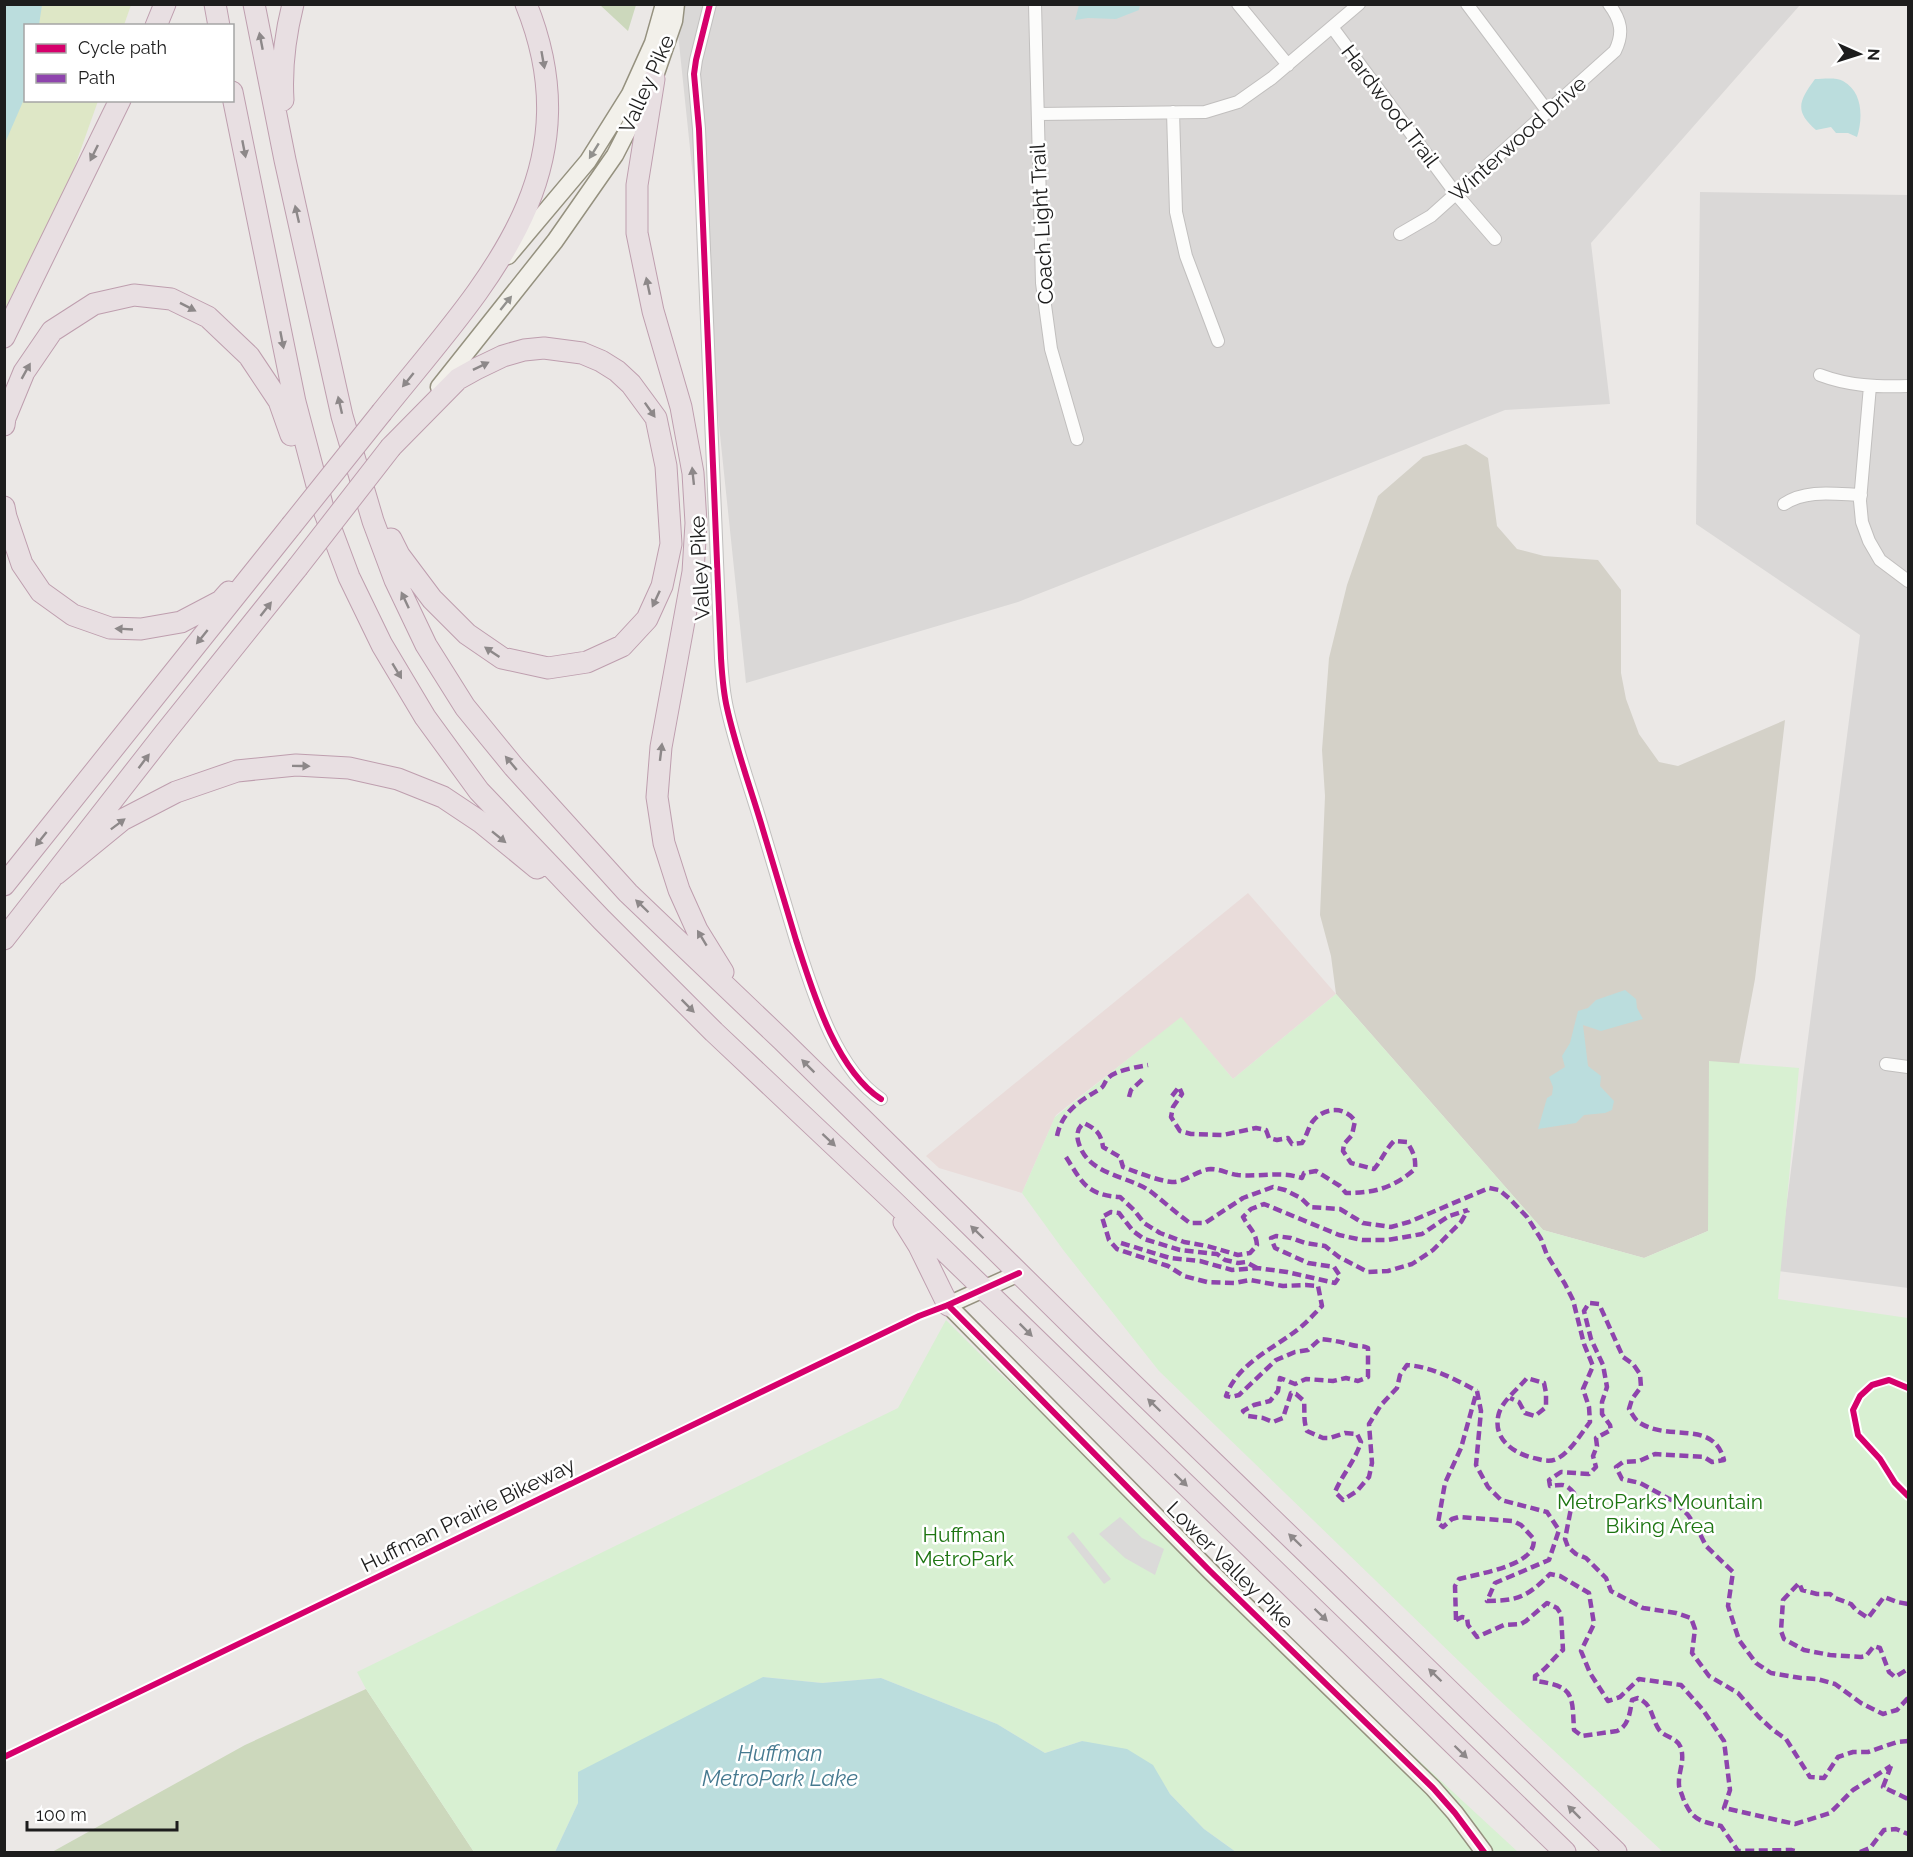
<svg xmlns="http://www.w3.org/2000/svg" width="1913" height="1857" viewBox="0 0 1913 1857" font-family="Raleway,sans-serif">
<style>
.residential{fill:#dad8d7}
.military{fill:#e9dcda}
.construction{fill:#d4d1c8}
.grass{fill:#dee7c6}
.forest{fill:#ccd8bc}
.park{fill:#d8f0d2}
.parking{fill:#dbdad9}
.water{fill:#bdd}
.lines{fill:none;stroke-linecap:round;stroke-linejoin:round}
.street-casing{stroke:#c1bfbe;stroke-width:14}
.secondary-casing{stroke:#95917f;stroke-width:19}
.highway-casing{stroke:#be9eae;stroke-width:23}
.street{stroke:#fcfcfb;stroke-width:12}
.secondary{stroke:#f2f0ea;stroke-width:16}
.highway{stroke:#e8dfe2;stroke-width:21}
.highway-bridge-casing{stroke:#be9eae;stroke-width:23;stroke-linecap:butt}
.highway-bridge{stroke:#e8dfe2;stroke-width:21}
.quiet{stroke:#8e44ad;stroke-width:4.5;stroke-dasharray:9 4.5;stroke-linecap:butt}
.cycleway-casing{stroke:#fff;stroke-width:10}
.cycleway{stroke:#d6006c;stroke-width:6}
.oneway{fill:#8d8889}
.oneway2{fill:#92918e}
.labels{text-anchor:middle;stroke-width:5;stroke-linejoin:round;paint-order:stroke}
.street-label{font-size:21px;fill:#1d1d1d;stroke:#fff}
.park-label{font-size:21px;fill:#1d7511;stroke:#fff}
.water-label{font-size:22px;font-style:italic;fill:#467a90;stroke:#fff}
</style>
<rect width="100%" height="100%" fill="#ebe8e6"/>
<path class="residential" d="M675,5h1125l-209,238 19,161 -105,6 -487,192 -272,81z
M1700,192l208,3v1093l-130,-17 82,-636 -164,-111z"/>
<path class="military" d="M1248,893l88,101 -103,85 -52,-61 -125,97 -34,78 -83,-25 -13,-12z"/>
<path class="construction" d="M1466,444l22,14 9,68 20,23 27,7 54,4 23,30v83l5,26 13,35 20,28 19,4 107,-46 -30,259 -47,252 -64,27 -101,-28 -207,-236 -5,-38 -11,-41 5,-119 -3,-46 7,-92 18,-73 31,-89 45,-39z"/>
<path class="grass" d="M5,5h126l-7,20 -98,1v74l72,1 -27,76 -66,132z"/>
<path class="forest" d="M600,5h36l-8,26z
M366,1689l108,163h-422l193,-107z"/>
<path class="park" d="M1336,994l207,236 101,28 64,-27 1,-170 90,7 -21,231 130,19v534h-245l-167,-155 -337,-326 -95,-120 -42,-58 33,-76 126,-100 52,62z
M946,1320l49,49 523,483h-282l-32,-23 -34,-35 -18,-29 -70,-24 -37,12 -48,-29 -116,-46 -59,5 -59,-6 -185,126 -23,49h-81l-108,-163 -9,-17 541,-264z"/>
<path class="parking" d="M1120,1517l22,21 22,11 -9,26 -30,-17 -26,-24z
M1073,1532l38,47 -7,5 -37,-47z"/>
<path class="water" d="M5,4l37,1 -3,20 -13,1 -1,71 -20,46z
M1079,5v-1l61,1 -1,5 -23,9 -28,-1 -13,2z
M1815,79c8,0 21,-2 28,2 20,11 20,37 14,56l-9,-4h-12l-5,-6 -15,3c-22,-19 -17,-29 -1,-51z
M1625,990l11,9 1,9 6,11 -42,12 -18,-6 5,41 13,10 -1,10 14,15 -2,9 -7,3 -21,2 -8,8 -38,6 9,-31 5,-3 1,-8 -4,-10 16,-10 -3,-11 8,-13 8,-32 10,-3 8,-8z
M763,1677l59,6 59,-5 116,46 48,29 37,-12 45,8 26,16 17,29 34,35 32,23h-681l23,-49v-31z"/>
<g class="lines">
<g class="street-casing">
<path id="street" d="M710,4l-14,56 -2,14 5,55 22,529c1,16 2,33 6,50 9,41 24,81 36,122 11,37 22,73 33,110 16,49 39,129 85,159
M1035,4l7,279 9,66 26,90
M1238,4l50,61
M1467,4l81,108
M1332,27l124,167 39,45
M1173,112l3,100 10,44 32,85
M1038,114l167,-2 33,-10 34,-24 87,-74
M1400,234l31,-18 184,-165c9,-18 6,-31 -6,-47
M1820,375c29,11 57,12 88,11
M1870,386l-10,115 2,21 7,19 11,19 28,21
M1784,504c22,-15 51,-10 77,-9
M1886,1064l22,3"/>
</g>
<g class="secondary-casing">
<path id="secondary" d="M508,256l80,-95 42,-67 23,-51 11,-39
M439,387l116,-146 60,-86 39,-76 20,-58 2,-17
M1019,1273l-71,32 262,266 223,217 22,25 29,39"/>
</g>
<g class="highway-casing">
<path id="highway" d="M215,4l4,22
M254,4l31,156 57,256 31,105 22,59 31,65 39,62 49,60 114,126 154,147 308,303 526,509
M156,26l9,-22
M654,79l-17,106v48l16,78 28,96 12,66 3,50 -3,49 -32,175 -4,50 7,46 15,47 18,40 26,42
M232,92l63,310 28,106 26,69 33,68 43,72 54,74 123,129 112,112 176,166 675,654
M283,100c-2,-33 2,-64 10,-96
M4,337l116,-237
M382,412c100,-125 214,-235 144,-408
M4,425l1,-7 19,-46 28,-41 42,-27 40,-9 37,4 37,18 41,39 30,45 12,34
M4,507l2,10 16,47 19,28 32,23 37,13 31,1 40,-7 40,-21 8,-9
M391,539l8,16 33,44 35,35 35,24 46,10 39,-6 35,-16 25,-27 15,-33 9,-42 -5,-78 -10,-48 -25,-34 -14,-13 -16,-10 -19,-8 -38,-5 -20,2 -21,6 -27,13 -18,10 -67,68
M56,874l66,-54 54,-28 61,-21 59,-6 53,3 49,11 45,18 39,26 55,45
M4,885l287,-359
M4,939l160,-205 133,-166
M904,1222l15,24 29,59"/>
</g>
<use href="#street" class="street"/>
<use href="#secondary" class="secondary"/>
<use href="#highway" class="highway"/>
<g class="highway-bridge-casing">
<path id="highway-bridge" d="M291,526l91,-114
M297,568l94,-121"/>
</g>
<use href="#highway-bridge" class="highway-bridge"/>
<path class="quiet" d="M1172,1096l7,-9 3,7 -9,13 -2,10 9,14 11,3 32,1 33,-7 10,2 3,8 8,2 11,-2 4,6 10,-1c5,-7 6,-16 11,-22 11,-14 32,-15 42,0l-3,14 -8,9 -1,7 8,12 23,6c8,-9 11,-19 20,-28l13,1c6,10 9,15 8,27 -22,19 -40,24 -69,24l-6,-7 -24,-15 -12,2 -2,5c-22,-7 -41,-1 -64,-3 -9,-1 -18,-6 -27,-6 -14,1 -27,14 -39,13 -13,-1 -36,-10 -49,-15l-3,-10 -17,-10c-2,-14 -7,-18 -19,-24 -7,5 -8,13 -5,21 10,31 47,31 71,47 13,10 26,22 40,32h15l38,-25 30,-11 12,3 16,8 9,9 30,2 23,14 28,4 18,-5 80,-34 10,2 11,9 17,18 14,22 6,16 18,29 8,16 11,44 9,22 -10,23 6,18 1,15c-9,12 -18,27 -30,35 -7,5 -15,4 -22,2 -22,-4 -47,-19 -39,-46 4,-13 19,-24 28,-35l17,5 2,10v14l-11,9 -10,-3 -6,-11 -9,-4
M1129,1097l2,-7 12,-11
M1057,1136c5,-25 23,-35 43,-47 5,-3 4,-7 8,-11 8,-8 30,-11 40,-13
M1066,1157c16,25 20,38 54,40l14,13 10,13 16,10 24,9 23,4 31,9 12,-2 7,-8c-1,-13 -8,-17 -14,-28l8,-8 13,-5 75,31 23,5h26l34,-6 27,-18 19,-6
M1121,1243l49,15 30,3 32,9 25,-2 30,4 48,11 5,-7 -6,-9 -26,-4 -33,-15 -4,-10 5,-2 15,2 14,5 20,3 14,11 29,15 20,-1 24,-7 21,-14 28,-28 7,-12
M1257,1268l-11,-6 -8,1 -13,-3 -8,-6 -37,-4 -36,-11 -11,-8 -14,-18 -8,-1 -9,5 7,23 8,9 51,17 16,10 23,6 28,1 15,-3 33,6 23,-1 12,1 4,20c-7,7 -13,14 -20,20 -26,22 -64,36 -76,70l5,1 8,-2 37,-35 19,-8 13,-2 12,-11c12,1 21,3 32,6 6,2 10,0 16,3v29l-10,4 -12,-3 -13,3 -27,-2 -11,5 -15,-6 -2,13 -8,10 -16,4 -11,6 5,5 15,2 10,4 10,-4 8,-25 5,1 8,7c1,11 -1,19 3,30l16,7h7l15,-5 12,1 4,8c-6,19 -19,33 -26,50l8,8 14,-9 12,-14 3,-14 -3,-39 12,-19 16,-17 3,-13 7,-10c25,2 48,14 70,26
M1477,1391l4,20 -5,54 12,22 13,13 46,12 12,18 -10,30 -54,23 -8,18c32,0 41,-5 63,-27l10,2 29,17 5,31 -13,27 9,22 18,28 12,-4 19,-18 42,6 22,25 21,31 6,49 -6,18 71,16 35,-11 23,-23 38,-24
M1908,1604l-11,-2 -13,-5 -16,21 -12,-8 -5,-6 -16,-6 -5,-4h-13l-15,-4 -3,-7 -16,17 -2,31 3,8 20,11 26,5 31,2 5,-1 8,-10 6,2 9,24 6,5 13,-8
M1456,1620l6,-3 5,1 1,7 9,12 27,-12 17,-1 5,-3 21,-18 10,5 4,6 2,36c-10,8 -17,20 -28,26v5c40,5 37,14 39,49l8,6 35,-5c12,-5 13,-19 15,-31l6,-2c14,6 13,18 20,30 5,10 19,8 23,20 4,14 -3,24 -2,37 0,4 3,9 4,13 9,22 16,23 38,28l17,25 53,-1 8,2
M1456,1620l-1,-34 4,-7c19,-5 58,-11 71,-27 3,-4 4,-8 4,-13l-13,-14 -8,-4 -54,-4 -7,2 -9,8 -5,-4 7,-40 16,-35 15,-54
M1908,1698l-11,12 -14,4 -22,-11 -26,-19 -18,-5 -16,-1 -30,-5 -15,-10 -17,-23 -11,-34 5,-34 -27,-26 -9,-18 -9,-13 -13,-13 -35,-19 -18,-4 -6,-12 7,-5 16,-1 16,-7 49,3 8,5 12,-2c-11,-41 -54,-18 -84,-37 -5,-3 -8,-9 -11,-14l3,-10 9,-12 -1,-13 -7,-10 -10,-7 -24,-53 -10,-1 -5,8 7,28 12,26 4,22 -5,15v12l8,11 1,5 -15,8 1,8 -4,10 3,11 -7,7 -28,-2 -12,8 1,6c13,-1 14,-4 24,7l-9,46 3,8 8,7 10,4 20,20 5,13 32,17 33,5 15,5 4,11 -3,24 17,23 29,17 21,24 14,13 13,9 24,38 14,1 14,-21 15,-5h15l29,-10 11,-1
M1891,1766l-8,21 25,12
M1860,1852l10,-4 14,-18 12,-1 12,5"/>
<g class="cycleway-casing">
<path id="cycleway" d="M710,4l-14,56 -2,14 5,55 22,529c1,16 2,33 6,50 9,41 24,81 36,122 11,37 22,73 33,110 16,49 39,129 85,159
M948,1305l262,266 223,217 22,25 29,39
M1908,1388l-19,-8 -17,5 -12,11 -7,14 5,25 22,24 15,24 13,13
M4,1757l915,-441 29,-11 71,-32"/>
</g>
<use href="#cycleway" class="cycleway"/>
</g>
<defs><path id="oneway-solid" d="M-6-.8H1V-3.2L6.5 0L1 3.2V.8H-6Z" transform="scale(1.5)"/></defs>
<g class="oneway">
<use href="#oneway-solid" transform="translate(261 41) rotate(-101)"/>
<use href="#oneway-solid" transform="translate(543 60) rotate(80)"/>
<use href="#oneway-solid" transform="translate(244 149) rotate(79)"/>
<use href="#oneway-solid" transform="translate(94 153) rotate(116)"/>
<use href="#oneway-solid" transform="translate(297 214) rotate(-103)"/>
<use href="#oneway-solid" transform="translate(648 286) rotate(-102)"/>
<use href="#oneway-solid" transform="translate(188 307) rotate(27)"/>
<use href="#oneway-solid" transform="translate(282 340) rotate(79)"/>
<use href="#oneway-solid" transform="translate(481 366) rotate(-26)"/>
<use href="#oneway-solid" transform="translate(26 371) rotate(-61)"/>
<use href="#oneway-solid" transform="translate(408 380) rotate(129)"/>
<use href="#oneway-solid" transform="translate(340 405) rotate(-103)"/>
<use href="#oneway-solid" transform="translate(650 410) rotate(55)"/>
<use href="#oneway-solid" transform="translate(693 476) rotate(-96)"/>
<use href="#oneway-solid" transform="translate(656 599) rotate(115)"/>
<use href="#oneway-solid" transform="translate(405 600) rotate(-115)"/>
<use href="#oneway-solid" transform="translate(266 609) rotate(-52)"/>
<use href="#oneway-solid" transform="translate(124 629) rotate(-177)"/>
<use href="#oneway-solid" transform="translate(202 637) rotate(129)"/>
<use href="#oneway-solid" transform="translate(492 652) rotate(-146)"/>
<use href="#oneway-solid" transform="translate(397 671) rotate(59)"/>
<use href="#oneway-solid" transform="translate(661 752) rotate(-83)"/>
<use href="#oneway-solid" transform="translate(144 761) rotate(-53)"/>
<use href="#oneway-solid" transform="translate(511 763) rotate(-130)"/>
<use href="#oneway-solid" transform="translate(301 766) rotate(1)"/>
<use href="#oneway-solid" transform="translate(118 824) rotate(-37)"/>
<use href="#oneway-solid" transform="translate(499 837) rotate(39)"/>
<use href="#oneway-solid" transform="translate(41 839) rotate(129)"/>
<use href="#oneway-solid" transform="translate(642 906) rotate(-136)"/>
<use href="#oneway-solid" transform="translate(702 938) rotate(-121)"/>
<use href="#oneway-solid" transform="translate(688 1006) rotate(45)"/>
<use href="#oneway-solid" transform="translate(808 1066) rotate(-135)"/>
<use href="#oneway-solid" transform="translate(829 1140) rotate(43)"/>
<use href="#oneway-solid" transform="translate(977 1232) rotate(-136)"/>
<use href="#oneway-solid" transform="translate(1026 1330) rotate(45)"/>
<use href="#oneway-solid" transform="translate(1154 1405) rotate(-136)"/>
<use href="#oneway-solid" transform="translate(1181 1480) rotate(44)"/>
<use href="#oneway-solid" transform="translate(1295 1540) rotate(-136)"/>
<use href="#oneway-solid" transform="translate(1321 1615) rotate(44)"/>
<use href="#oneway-solid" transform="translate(1435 1675) rotate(-136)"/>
<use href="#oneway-solid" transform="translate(1461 1752) rotate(44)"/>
<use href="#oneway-solid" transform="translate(1574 1812) rotate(-135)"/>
</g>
<g class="oneway2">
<use href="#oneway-solid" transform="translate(594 151) rotate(122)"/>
<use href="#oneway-solid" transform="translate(506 303) rotate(-51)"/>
</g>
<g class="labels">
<g class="street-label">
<text transform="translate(647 84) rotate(-66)" y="7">Valley Pike</text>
<text transform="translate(1390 106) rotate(53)" y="7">Hardwood Trail</text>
<text transform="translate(1518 139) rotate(-42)" y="7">Winterwood Drive</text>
<text transform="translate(1042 224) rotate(-93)" y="7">Coach Light Trail</text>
<text transform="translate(700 568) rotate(-93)" y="7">Valley Pike</text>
<text transform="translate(468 1515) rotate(-26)" y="7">Huffman Prairie Bikeway</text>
<text transform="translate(1230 1565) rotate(45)" y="7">Lower Valley Pike</text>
</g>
<g class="park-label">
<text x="1660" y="1509">MetroParks Mountain<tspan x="1660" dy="24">Biking Area</tspan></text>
<text x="964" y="1542">Huffman<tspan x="964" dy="24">MetroPark</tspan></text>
</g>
<g class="water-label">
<text x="780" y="1761">Huffman<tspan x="780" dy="25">MetroPark Lake</tspan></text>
</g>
</g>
<rect width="1913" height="1857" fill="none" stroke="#1d1d1d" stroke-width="12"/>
<rect x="24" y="24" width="210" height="78" fill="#ffffff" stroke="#a5a5a5" stroke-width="1.5"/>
<rect x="36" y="44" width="30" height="9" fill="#d6006c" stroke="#a5a5a5" stroke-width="1.5"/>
<text x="78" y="54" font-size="18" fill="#1d1d1d">Cycle path</text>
<rect x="36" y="74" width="30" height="9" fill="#8e44ad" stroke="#a5a5a5" stroke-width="1.5"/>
<text x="78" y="84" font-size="18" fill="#1d1d1d">Path</text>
<g transform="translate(1859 54) rotate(93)" stroke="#ffffff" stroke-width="4.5" paint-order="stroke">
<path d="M0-4.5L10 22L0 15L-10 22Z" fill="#1d1d1d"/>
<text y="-9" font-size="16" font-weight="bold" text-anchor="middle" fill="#1d1d1d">N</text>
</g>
<path d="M27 1821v9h150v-9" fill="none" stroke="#1d1d1d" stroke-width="3"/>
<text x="36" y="1821" font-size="18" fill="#1d1d1d" stroke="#ffffff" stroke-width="4.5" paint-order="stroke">100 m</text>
</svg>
